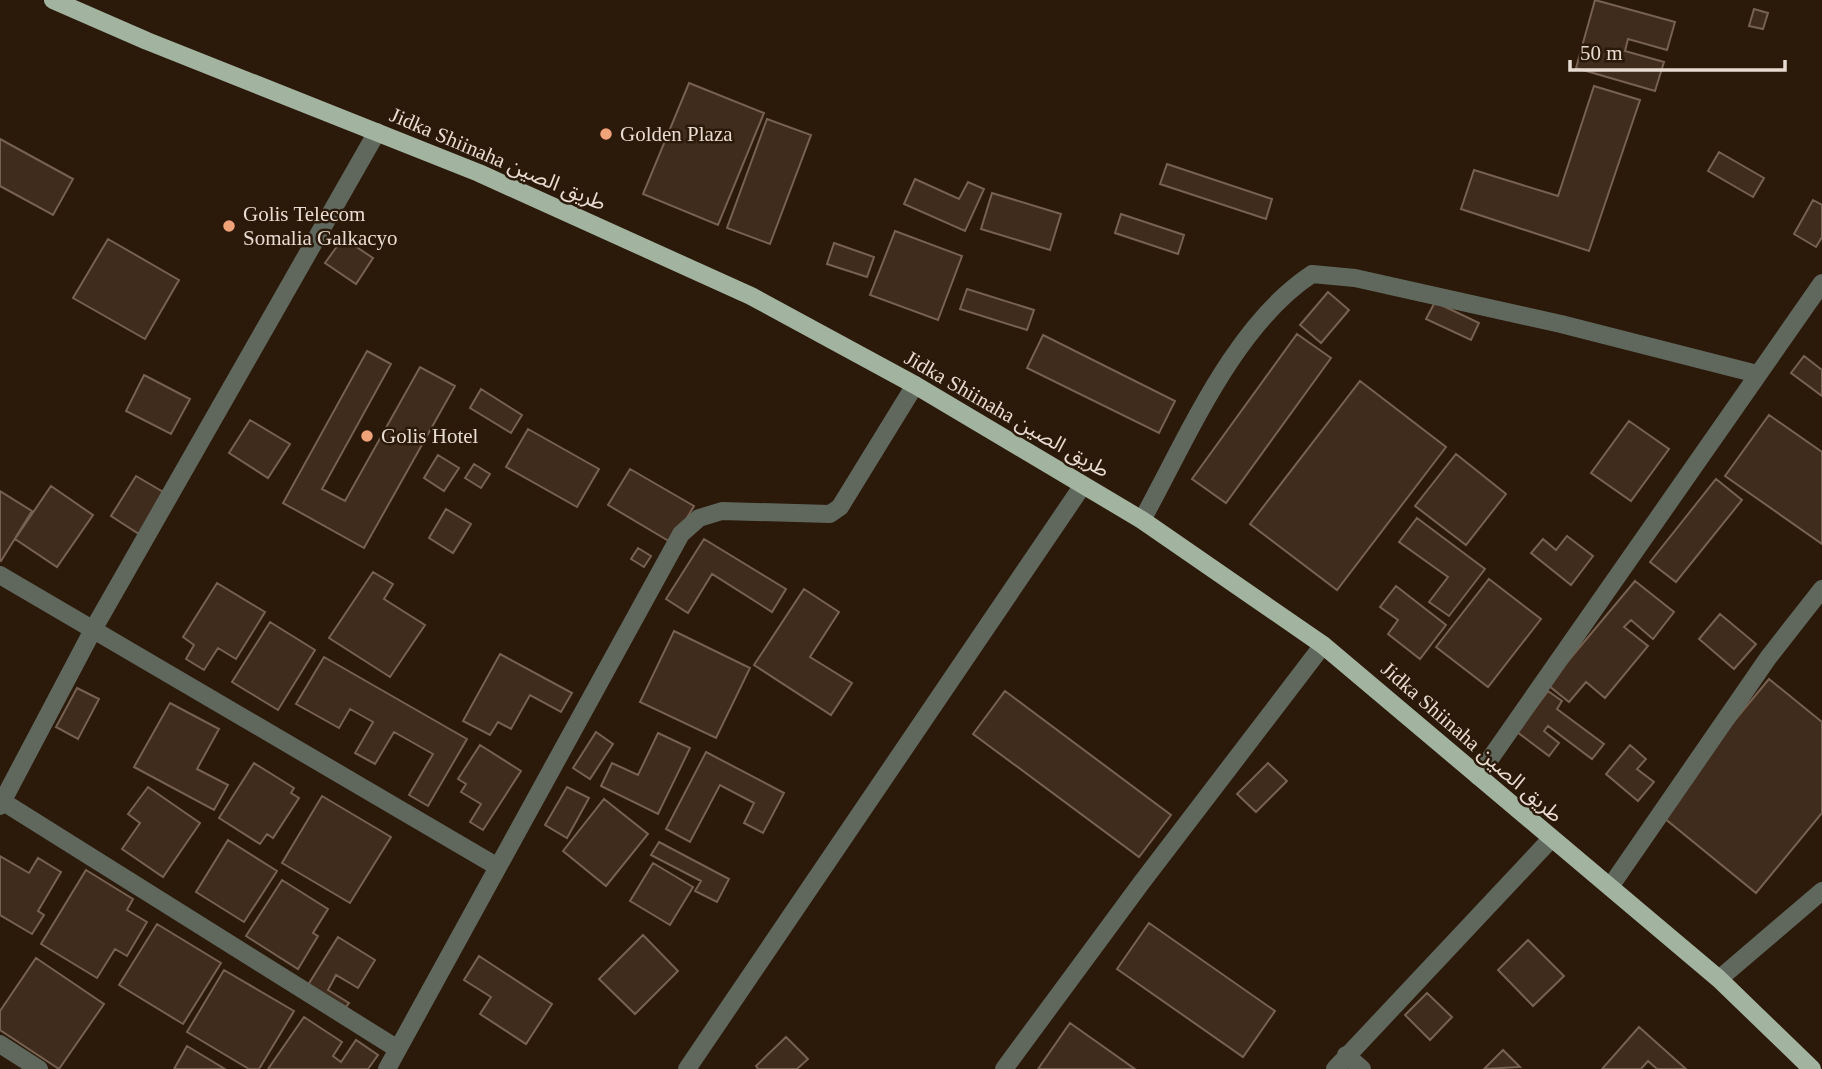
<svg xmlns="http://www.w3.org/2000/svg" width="1822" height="1069" viewBox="0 0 1822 1069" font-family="'Times New Roman','Noto Sans Arabic',serif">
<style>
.building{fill:#402c1d;stroke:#776150;stroke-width:2}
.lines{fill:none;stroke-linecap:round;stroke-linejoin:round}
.minor{stroke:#60685e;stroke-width:18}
.major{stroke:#a2b3a0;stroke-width:18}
.poi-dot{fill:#f0a278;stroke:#2b190a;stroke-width:2.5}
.labels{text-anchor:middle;stroke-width:5;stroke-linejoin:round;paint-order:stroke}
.poi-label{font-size:21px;fill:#e8dbd1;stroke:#2b190a;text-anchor:start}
.street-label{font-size:21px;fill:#e8dbd1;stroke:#2b190a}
</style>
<rect width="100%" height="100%" fill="#2b190a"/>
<path class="building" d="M1595,0l80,22 -8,28 -39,-11 -3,12 39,11 -9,29 -79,-23z
M1754,9l14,4 -5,16 -14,-3z
M689,83l75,30 -46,112 -75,-31z
M1594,86l46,14 -51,151 -128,-42 13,-39 84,26z
M767,119l44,16 -41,109 -43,-16z
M0,139l73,40 -20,36 -53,-29z
M1719,152l45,26 -11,19 -45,-26z
M1167,164l105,35 -6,20 -106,-35z
M915,179l44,20 9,-17 16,7 -19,42 -61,-27z
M992,193l69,21 -11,36 -69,-21z
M1813,200l9,5v32l-6,10 -22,-13z
M1121,214l63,21 -6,19 -63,-21z
M895,231l67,25 -24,64 -68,-25z
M343,238l30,20 -17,26 -31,-21z
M108,239l71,41 -34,59 -72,-41z
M834,243l40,14 -7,20 -40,-13z
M967,289l67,21 -7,20 -67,-21z
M1328,292l21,18 -28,33 -21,-18z
M1435,302l44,21 -8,17 -45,-21z
M1297,334l34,24 -105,145 -34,-24z
M1043,335l132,66 -16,32 -132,-65z
M367,351l24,13 -69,125 23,12 75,-134 35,19 -91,162 -81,-45z
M1804,356l18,14v26l-31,-23z
M144,375l46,24 -19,35 -45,-23z
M1360,381l86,66 -109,143 -87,-66z
M481,389l41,26 -11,18 -41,-25z
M1769,415l53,37v92l-97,-68z
M250,420l40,24 -22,34 -39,-25z
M1629,421l40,28 -38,52 -40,-28z
M528,429l71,40 -22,38 -71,-40z
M1456,454l50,40 -40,51 -51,-39z
M438,455l21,13 -15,23 -20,-13z
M474,464l16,10 -9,14 -16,-10z
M630,469l64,37 -22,37 -64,-38z
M136,476l29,17 -26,41 -28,-18z
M1716,479l26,21 -66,82 -26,-20z
M51,486l42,29 -36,52 -42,-28z
M0,491l32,20 -31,50 -1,-1z
M446,509l25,15 -18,29 -24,-15z
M1417,518l68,51 -36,47 -20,-14 19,-25 -49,-35z
M1567,536l26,20 -22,29 -40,-32 12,-14 13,11z
M704,539l82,50 -14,23 -60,-38 -24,39 -22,-14z
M638,548l13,8 -7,11 -13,-8z
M373,572l20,12 -9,15 41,26 -35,52 -61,-39z
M1489,579l52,40 -53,68 -52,-40z
M1635,581l39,31 -21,27 -22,-19 -7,7 24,19 -43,52 -19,-16 -17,20 -21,-17z
M217,583l48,29 -29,47 -18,-11 -14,22 -18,-11 8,-14 -11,-8z
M1396,586l50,39 -26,34 -32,-25 10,-14 -18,-13z
M804,589l35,23 -29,45 42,26 -21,32 -77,-50z
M1720,614l36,30 -22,25 -35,-30z
M270,622l45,28 -37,60 -46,-28z
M674,631l76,37 -34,70 -76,-36z
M500,654l72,39 -11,19 -31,-17 -19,34 -13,-7 -8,13 -27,-14z
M324,657l143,82 -39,67 -19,-11 24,-41 -39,-22 -19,32 -20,-11 18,-31 -23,-13 -11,19 -43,-24z
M1769,679l53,43v91l-66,80 -98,-80z
M77,688l22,11 -21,40 -22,-12z
M1005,691l166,124 -32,42 -166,-123z
M1548,691l14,10 -5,8 47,35 -12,15 -44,-33 -4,5 15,12 -10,13 -32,-24z
M170,703l49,26 -22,40 31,16 -14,25 -80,-43z
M596,732l17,12 -23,35 -17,-11z
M658,733l32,15 -32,66 -57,-28 11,-23 26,12z
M480,745l41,26 -38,59 -13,-8 11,-18 -20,-12 5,-8 -8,-5z
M1630,745l16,14 -9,10 17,13 -16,19 -32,-27z
M706,752l78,41 -21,40 -19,-10 10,-20 -34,-18 -30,57 -24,-13z
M254,763l40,25 -3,5 8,5 -26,40 -6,-4 -7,10 -41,-26z
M1268,763l19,18 -31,31 -19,-18z
M148,787l52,36 -37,54 -41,-28 18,-26 -12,-9z
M567,787l22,11 -22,40 -22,-13z
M322,796l69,41 -41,66 -68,-40z
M604,799l44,35 -42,52 -43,-35z
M228,840l49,31 -33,51 -48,-30z
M659,842l70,37 -12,23 -22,-11 6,-10 -50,-26z
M0,856l29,17 9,-15 23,14 -23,39 6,4 -12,19 -32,-19z
M653,863l40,24 -23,38 -40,-24z
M86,870l47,29 -6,11 20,12 -20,34 -12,-7 -18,29 -56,-34z
M282,880l46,29 -15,24 5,3 -20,33 -52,-33z
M1149,923l126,88 -32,46 -126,-88z
M157,924l64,39 -38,61 -64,-39z
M643,935l35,36 -43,43 -36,-35z
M338,937l37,23 -17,28 -22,-13 -8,15 21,13 -3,4 -38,-22z
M1528,940l36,36 -31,30 -35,-36z
M479,956l73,48 -26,40 -46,-30 11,-17 -27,-17z
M36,958l68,46 -45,65 -59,-39v-19z
M224,970l70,41 -35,58h-10l-62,-37z
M1427,993l25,24 -22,23 -25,-25z
M304,1017l38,25 -9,14 8,6 15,-22 22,15 -10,14h-100z
M1070,1023l65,46h-97z
M1639,1027l47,42h-29l-9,-8 -7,8h-39z
M786,1037l22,22 -11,10h-39l-2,-3z
M187,1046l38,23h-51z
M1503,1050l17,17 -36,2z"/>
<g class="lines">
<path class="minor" d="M1142,520c45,-81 91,-194 170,-246l43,4 206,46 196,50
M0,575l498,292
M1478,776l344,-493
M0,800l396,248
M0,806l94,-178 283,-496
M1610,887l158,-229 54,-69
M1719,979l103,-88
M0,1044l39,25
M1346,1055l16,14
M387,1069l294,-535 18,-16 23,-7 108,3 10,-7 75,-122
M687,1069l396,-584
M1004,1069l138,-187 181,-237
M1335,1069l216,-230"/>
<path class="major" d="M53,0l94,41 332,132 272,123 164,89 227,135 181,125 396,334 93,90"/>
</g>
<g class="poi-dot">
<circle cx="606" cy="134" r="7"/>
<circle cx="229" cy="226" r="7"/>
<circle cx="367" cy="436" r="7"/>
</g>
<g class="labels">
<g class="poi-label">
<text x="620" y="141">Golden Plaza</text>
<text x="243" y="221">Golis Telecom<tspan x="243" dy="24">Somalia Galkacyo</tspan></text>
<text x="381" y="443">Golis Hotel</text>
</g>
<g class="street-label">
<text transform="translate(498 159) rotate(23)" y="7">Jidka Shiinaha طريق الصين</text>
<text transform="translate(1007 414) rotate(30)" y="7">Jidka Shiinaha طريق الصين</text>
<text transform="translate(1472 742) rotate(41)" y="7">Jidka Shiinaha طريق الصين</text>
</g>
</g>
<path d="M1570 60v10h215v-10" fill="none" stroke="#e8dbd1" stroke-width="3.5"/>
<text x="1580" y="60" font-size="21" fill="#e8dbd1" stroke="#2b190a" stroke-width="5" paint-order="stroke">50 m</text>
</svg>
